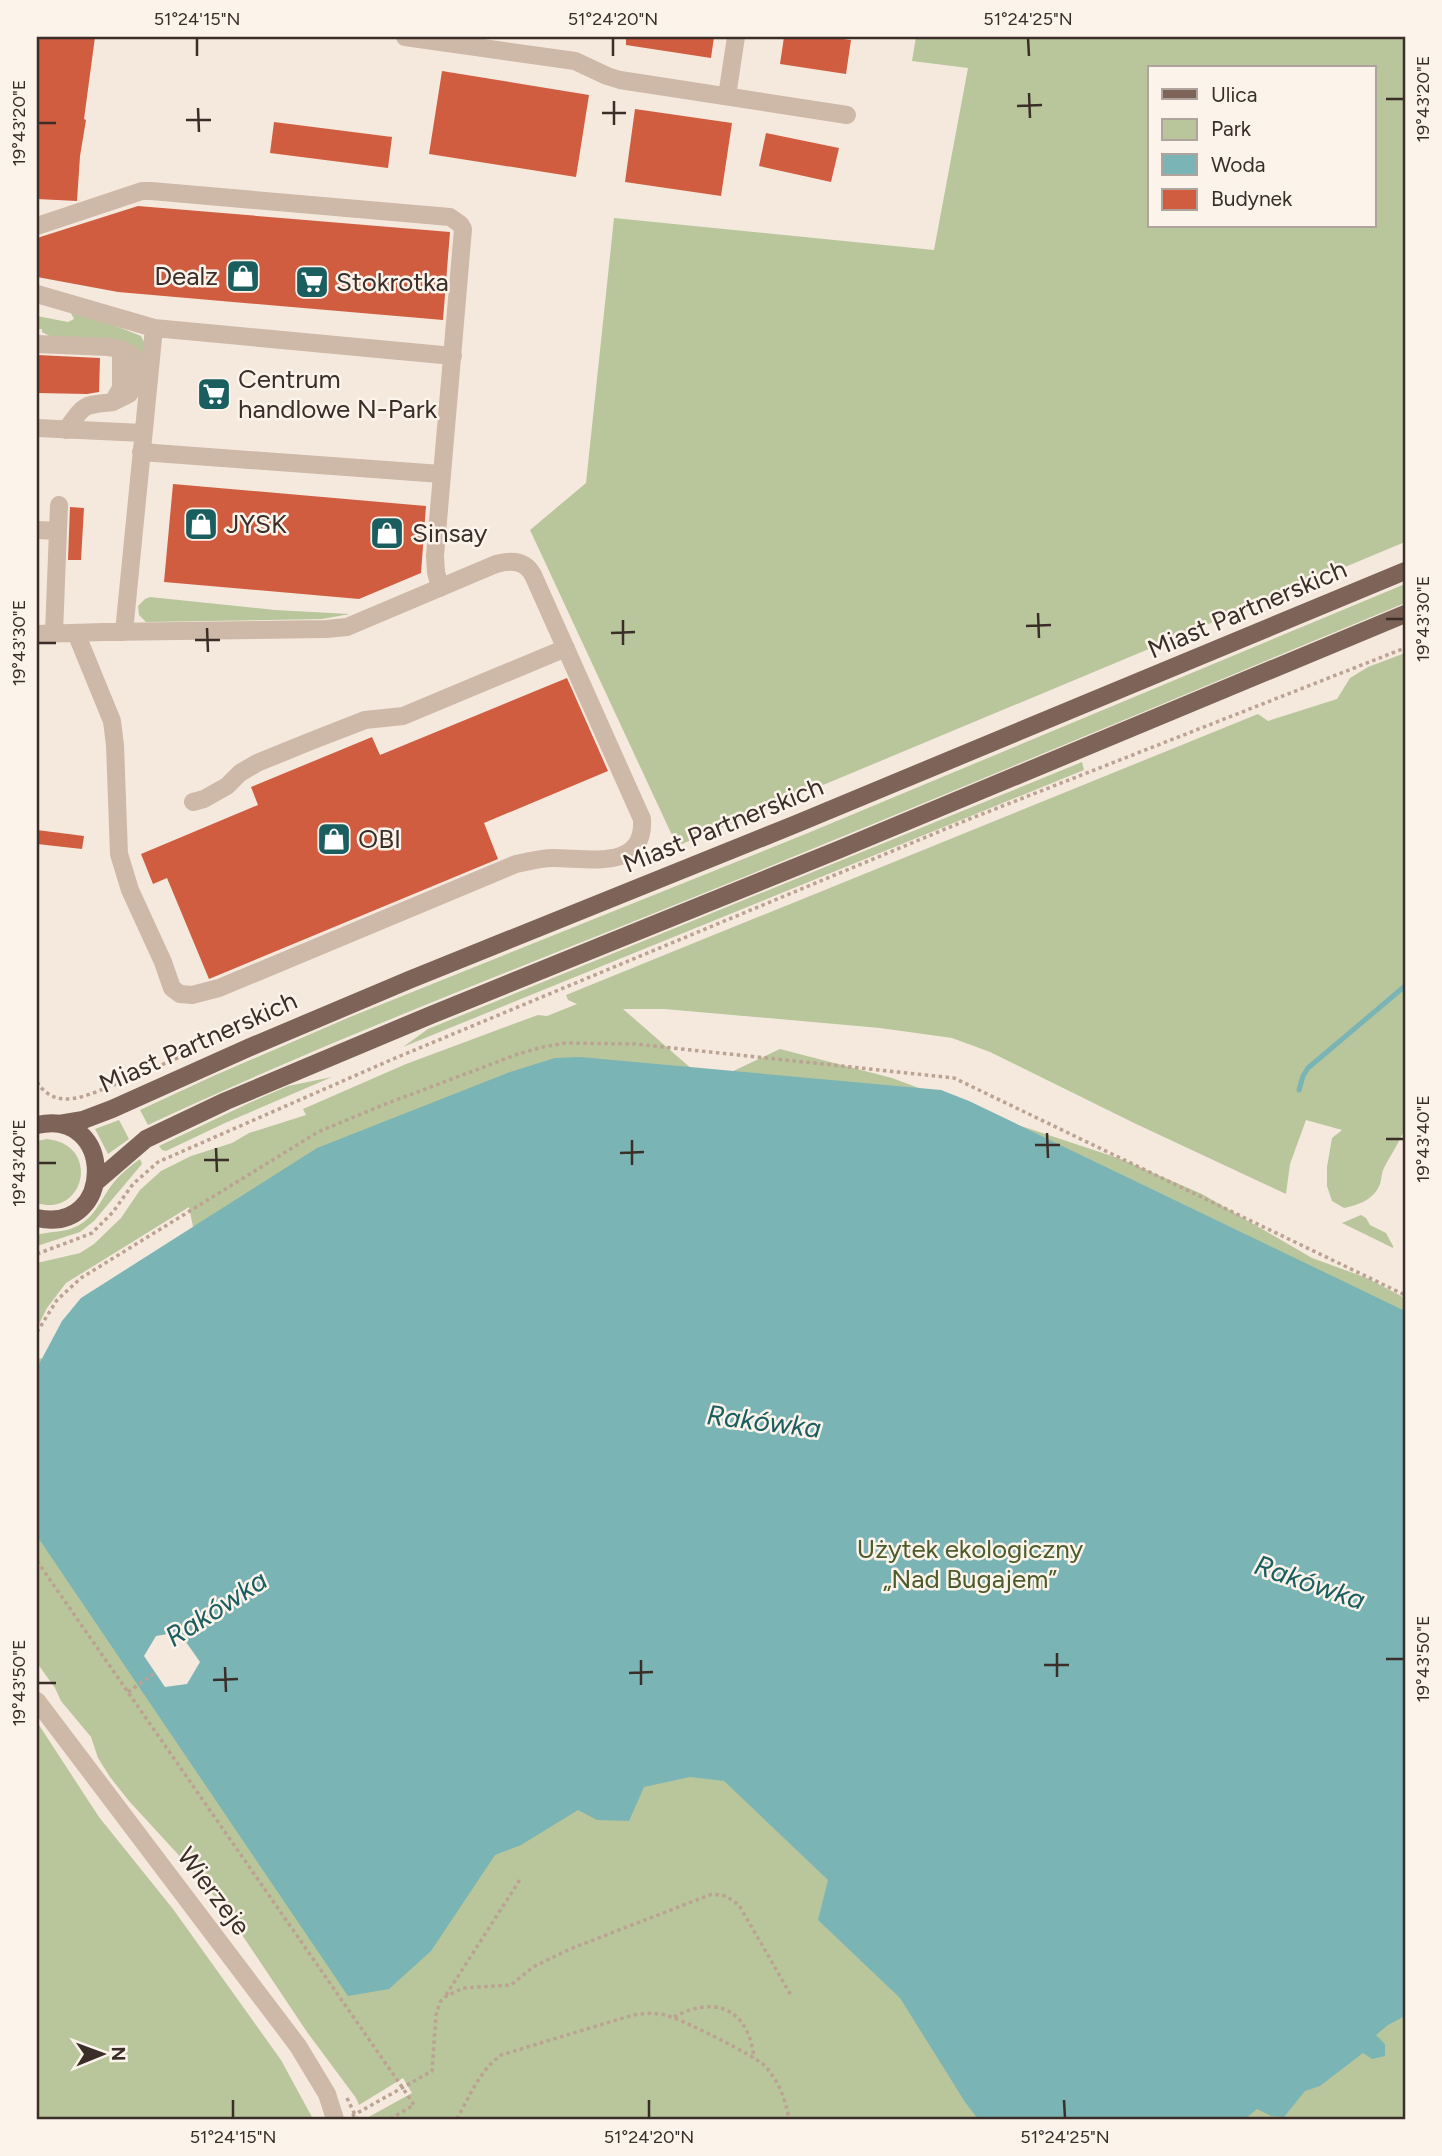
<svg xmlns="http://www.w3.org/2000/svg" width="1442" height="2156" viewBox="0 0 1442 2156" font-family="Figtree,sans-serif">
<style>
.green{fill:#b9c69c;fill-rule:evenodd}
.water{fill:#7ab4b5}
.pier{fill:#f5e9de}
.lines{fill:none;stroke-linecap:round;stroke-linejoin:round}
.stream{stroke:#7ab4b5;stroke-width:5}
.building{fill:#d15d40}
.path{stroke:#bba292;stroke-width:3.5;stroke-dasharray:3.5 3.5;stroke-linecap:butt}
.minor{stroke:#ceb8a8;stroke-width:18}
.major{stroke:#7e6458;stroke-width:18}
.ticks{fill:none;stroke:#3b2e29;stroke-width:2.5}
.labels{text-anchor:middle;stroke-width:5;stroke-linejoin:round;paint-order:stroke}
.poi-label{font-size:26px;fill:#3b2e29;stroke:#fcf3eb;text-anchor:start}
.street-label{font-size:26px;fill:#3b2e29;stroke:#fcf3eb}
.park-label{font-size:26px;fill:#4b5b2a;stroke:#fcf3eb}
.water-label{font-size:28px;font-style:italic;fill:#1a5e60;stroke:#fcf3eb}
.neatline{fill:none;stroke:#3b2e29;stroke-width:2.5}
.ticks-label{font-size:18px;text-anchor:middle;fill:#3b2e29}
</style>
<rect width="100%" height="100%" fill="#f5e9de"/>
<path class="green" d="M916,37h489v505l-728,304 -147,-316 56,-47 28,-265 320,32 34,-182 -56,-7zM1150,68h224v158h-224z
M68,307l73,29 4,8 -2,18 -86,-22 -15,-8v-3h-5v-13l31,6 6,-3z
M1405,584v19c-225,93 -450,188 -676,280 -194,79 -391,153 -581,242l-8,-15 71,-33 139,-60 458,-184z
M150,597l125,13 75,4 -28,5 -176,3 -7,-7 -1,-9 7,-7z
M1405,653v475c-5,14 -14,26 -21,40 -3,5 -2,11 -4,16 -6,16 -22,21 -36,24l-12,-7 -5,-15v-19l5,-29 10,-8 -36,-10 -16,44 -4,30 -152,-71 -144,-71 -38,-14 -72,-10 -216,-19h-41l85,74 72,-34 112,29 126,47 103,34 81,35 110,64 55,20 38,20v821h-1040l47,-26 -9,-15 -44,27 -3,-7 -49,-66 -85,-127 -37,-43 -56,-61 -19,-24 -12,-19 -7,-21 -30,-36 -6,-13 -18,-25v-304l59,-8 108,-70 -15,-74 -123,76 -19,25 -10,20v-65l43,-10 14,-9 27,-26 19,-28 21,-19 30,-15 41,-13 17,-10 57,-18 -3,-6 103,-45 110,-41 22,-8 9,1 30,-12 -9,-4 -2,-5 692,-281 10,7 69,-22 13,-21 18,-11z
M1082,762l2,8 -681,277 25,-18z
M332,1077l-107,46 -59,28 -4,-1 -3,-4 90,-43 39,-17z
M119,1120l10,19 -21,15 -13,-25z
M47,1139c55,6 37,79 -10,64v-62z
M140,1159l2,5 -48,57 -14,11 -43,14v-11c12,-4 26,-2 38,-8 19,-8 25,-26 36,-41 8,-11 18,-19 29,-27z
M1361,1215l5,3 4,7 16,8 7,13v2l-51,-25z
M37,1722l62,95 74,92 108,151 32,59h-276z"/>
<path class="water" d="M580,1057l361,33 28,11 436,210v705l-17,9 -12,10 9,9v12l-13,3 -9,-6 -43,33 -15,5 -21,26 -13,-1 -14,-7 -12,10h-267l-13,-17 -65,-104 -82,-78 10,-40 -104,-99 -34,-4 -46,10 -15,34 -32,-1 -19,-10 -57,35 -26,10 -64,96 -42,38 -41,7 -311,-460v-168l25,-47 19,-23 236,-150 193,-76 45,-14z"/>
<path class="pier" d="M179,1632l21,30 -13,22 -22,3 -21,-31 12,-20z"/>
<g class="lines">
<path class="stream" d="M1299,1090l4,-14 5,-8 97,-82"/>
</g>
<path class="building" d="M37,37h58l-11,82 2,1 -6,36 -3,45 -40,-2z
M626,37h88l-3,21 -85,-13z
M784,37h45l22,3 -5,34 -66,-10z
M442,71l147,24 -13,82 -147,-23z
M635,109l97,14 -11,73 -96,-14z
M274,122l118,15 -4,31 -118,-15z
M766,133l73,15 -8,34 -72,-16z
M138,206l312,26 -7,88 -325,-28 -81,-15v-39z
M37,355l63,3 -1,34 -12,2 -50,-1z
M173,484l253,22 -5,67 -62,26 -195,-17z
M70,507l14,1 -3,52h-13z
M567,678l41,93 -124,52 14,36 -289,120 -42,-101 -14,6 -12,-30 117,-49 -7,-18 121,-50 8,18z
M37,830l47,6 -2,13 -45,-5z"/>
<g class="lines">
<path class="path" d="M37,1082c20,31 52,12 79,2
M117,1084l79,-34
M37,1254l55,-21 21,-21 20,-28 25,-22 235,-103 574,-239 438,-172
M37,1332l20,-32 24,-22 237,-146 65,-27 135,-51 25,-7 22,-4 70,1 319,34 451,217
M37,1561l365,526 12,18 -24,14
M128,1692l27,-19
M37,1782l1,2
M446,1995l75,-117
M674,2017c42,-23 75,-7 80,41
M347,2098l10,21
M352,2116l80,-45 4,-56 4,-13 5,-5 18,-9 48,-3 22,-18 37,-18 142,-55 14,2 13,9 53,92
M457,2119c12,-22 23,-49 44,-64l132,-40c13,-2 25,-3 38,2 16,5 82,38 93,48 15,16 21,33 25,54"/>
<path class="minor" d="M405,37l170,24 32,15 13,4 227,35
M727,96l9,-59
M37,226l105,-35h9l299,26 10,7 3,5 -28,327 1,16 4,16
M37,294l117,34 299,28
M37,344l71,3 13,2v39l-8,14c-32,4 -27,1 -47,28
M113,402l16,-8 6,-9v-24l-3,-6 -11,-6
M37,428l106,5
M141,452l300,22
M37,530l21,1
M124,632l30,-304
M54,633l5,-128
M37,634l67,-2 222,-3 21,-2 149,-63c15,-4 29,-4 37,11l109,244c3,52 -53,39 -88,39 -13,0 -25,3 -38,6l-297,124 -27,7 -12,-1 -8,-6 -9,-26 -33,-72 -11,-36 -4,-109 -3,-24 -36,-88
M193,802l11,-3 23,-13 13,-13 17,-10 54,-22 54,-21 38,-4 163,-68
M37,1701l261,345 29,48 8,25"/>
<path class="major" d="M59,1124l24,-4 29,-11 136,-61 161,-68 387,-156 609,-253
M37,1125c78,-18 79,110 0,93
M96,1182l50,-43 80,-38 205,-86 407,-165 567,-236"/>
</g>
<path class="ticks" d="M197,38v18M613,38v18M1028,38l1,18M1029,93l1,25M1386,99h18M614,101v24M1017,106l25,-1M198,108l1,24M602,113h24M186,120h25M38,123h18M1038,613l1,25M1386,619h18M623,620v25M1026,626l25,-1M207,628l1,24M611,633l24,-1M195,640h25M38,643h18M1047,1133l1,25M1386,1139h18M632,1140v25M1035,1145h25M216,1148l1,24M620,1153l24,-1M204,1160h25M38,1163h18M1057,1653v24M1386,1659h18M641,1660v25M1044,1665h25M225,1667l1,25M629,1673l24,-1M213,1680l25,-1M38,1683h18M233,2100v18M649,2100v18M1064,2100l1,18"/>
<defs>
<g id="shop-square" transform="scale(1.75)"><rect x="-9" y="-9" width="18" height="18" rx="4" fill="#1a5e60" stroke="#fcf3eb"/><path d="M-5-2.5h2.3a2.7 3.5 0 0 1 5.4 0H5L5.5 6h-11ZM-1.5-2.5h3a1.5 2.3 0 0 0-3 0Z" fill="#fff"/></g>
<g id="supermarket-square" transform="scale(1.75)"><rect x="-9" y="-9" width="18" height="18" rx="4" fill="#1a5e60" stroke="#fcf3eb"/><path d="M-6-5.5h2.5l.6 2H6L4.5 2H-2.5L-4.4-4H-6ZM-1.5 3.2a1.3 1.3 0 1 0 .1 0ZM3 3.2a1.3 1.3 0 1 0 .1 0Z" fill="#fff"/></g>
</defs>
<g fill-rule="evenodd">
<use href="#shop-square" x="243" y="276"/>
<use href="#supermarket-square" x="312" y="282"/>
<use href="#supermarket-square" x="214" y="394"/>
<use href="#shop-square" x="201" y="524"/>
<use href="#shop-square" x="387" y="533"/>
<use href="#shop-square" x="334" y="839"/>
</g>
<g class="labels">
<g class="poi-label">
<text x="218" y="285" text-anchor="end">Dealz</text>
<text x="336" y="291">Stokrotka</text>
<text x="238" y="388">Centrum<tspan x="238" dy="30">handlowe N-Park</tspan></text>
<text x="226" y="533">JYSK</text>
<text x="412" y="542">Sinsay</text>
<text x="358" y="848">OBI</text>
</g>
<g class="street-label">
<text transform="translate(1247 609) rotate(-23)" y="9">Miast Partnerskich</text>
<text transform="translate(723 825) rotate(-22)" y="9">Miast Partnerskich</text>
<text transform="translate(198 1042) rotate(-24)" y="9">Miast Partnerskich</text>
<text transform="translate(214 1891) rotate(53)" y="9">Wierzeje</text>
</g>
<g class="park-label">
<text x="970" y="1558">Użytek ekologiczny<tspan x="970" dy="30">„Nad Bugajem”</tspan></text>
</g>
<g class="water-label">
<text transform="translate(764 1421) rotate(7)" y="10">Rakówka</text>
<text transform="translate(1310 1582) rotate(19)" y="10">Rakówka</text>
<text transform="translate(216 1608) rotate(-33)" y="10">Rakówka</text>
</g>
</g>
<rect width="1442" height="2156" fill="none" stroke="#fcf3eb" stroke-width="77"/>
<rect x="1148" y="66" width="228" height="161" fill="#fcf3eb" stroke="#afa49d" stroke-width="2"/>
<rect x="1162" y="89" width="35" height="10" fill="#7e6458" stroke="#afa49d" stroke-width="2"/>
<text x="1211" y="102" font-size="21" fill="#3b2e29">Ulica</text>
<rect x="1162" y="119" width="35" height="21" fill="#b9c69c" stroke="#afa49d" stroke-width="2"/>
<text x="1211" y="136" font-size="21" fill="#3b2e29">Park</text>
<rect x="1162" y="154" width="35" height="21" fill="#7ab4b5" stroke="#afa49d" stroke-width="2"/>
<text x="1211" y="172" font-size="21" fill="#3b2e29">Woda</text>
<rect x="1162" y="189" width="35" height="21" fill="#d15d40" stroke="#afa49d" stroke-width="2"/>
<text x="1211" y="206" font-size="21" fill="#3b2e29">Budynek</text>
<g transform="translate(102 2054) rotate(89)" stroke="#fcf3eb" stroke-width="5" paint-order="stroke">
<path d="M0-5L12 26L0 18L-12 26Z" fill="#3b2e29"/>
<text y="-10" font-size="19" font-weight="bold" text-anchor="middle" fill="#3b2e29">N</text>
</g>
<rect x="38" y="38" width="1366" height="2080" class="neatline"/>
<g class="ticks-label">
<text x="197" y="25">51°24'15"N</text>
<text x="613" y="25">51°24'20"N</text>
<text x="1028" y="25">51°24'25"N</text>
<text transform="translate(1423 99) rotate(-90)" y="6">19°43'20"E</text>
<text transform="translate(19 123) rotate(-90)" y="6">19°43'20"E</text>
<text transform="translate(1423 619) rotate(-90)" y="6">19°43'30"E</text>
<text transform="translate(19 643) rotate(-90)" y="6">19°43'30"E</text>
<text transform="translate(1423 1139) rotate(-90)" y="6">19°43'40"E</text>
<text transform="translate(19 1163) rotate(-90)" y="6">19°43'40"E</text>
<text transform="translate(1423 1659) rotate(-90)" y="6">19°43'50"E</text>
<text transform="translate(19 1683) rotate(-90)" y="6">19°43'50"E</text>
<text x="233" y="2143">51°24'15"N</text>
<text x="649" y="2143">51°24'20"N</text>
<text x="1065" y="2143">51°24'25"N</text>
</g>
</svg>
